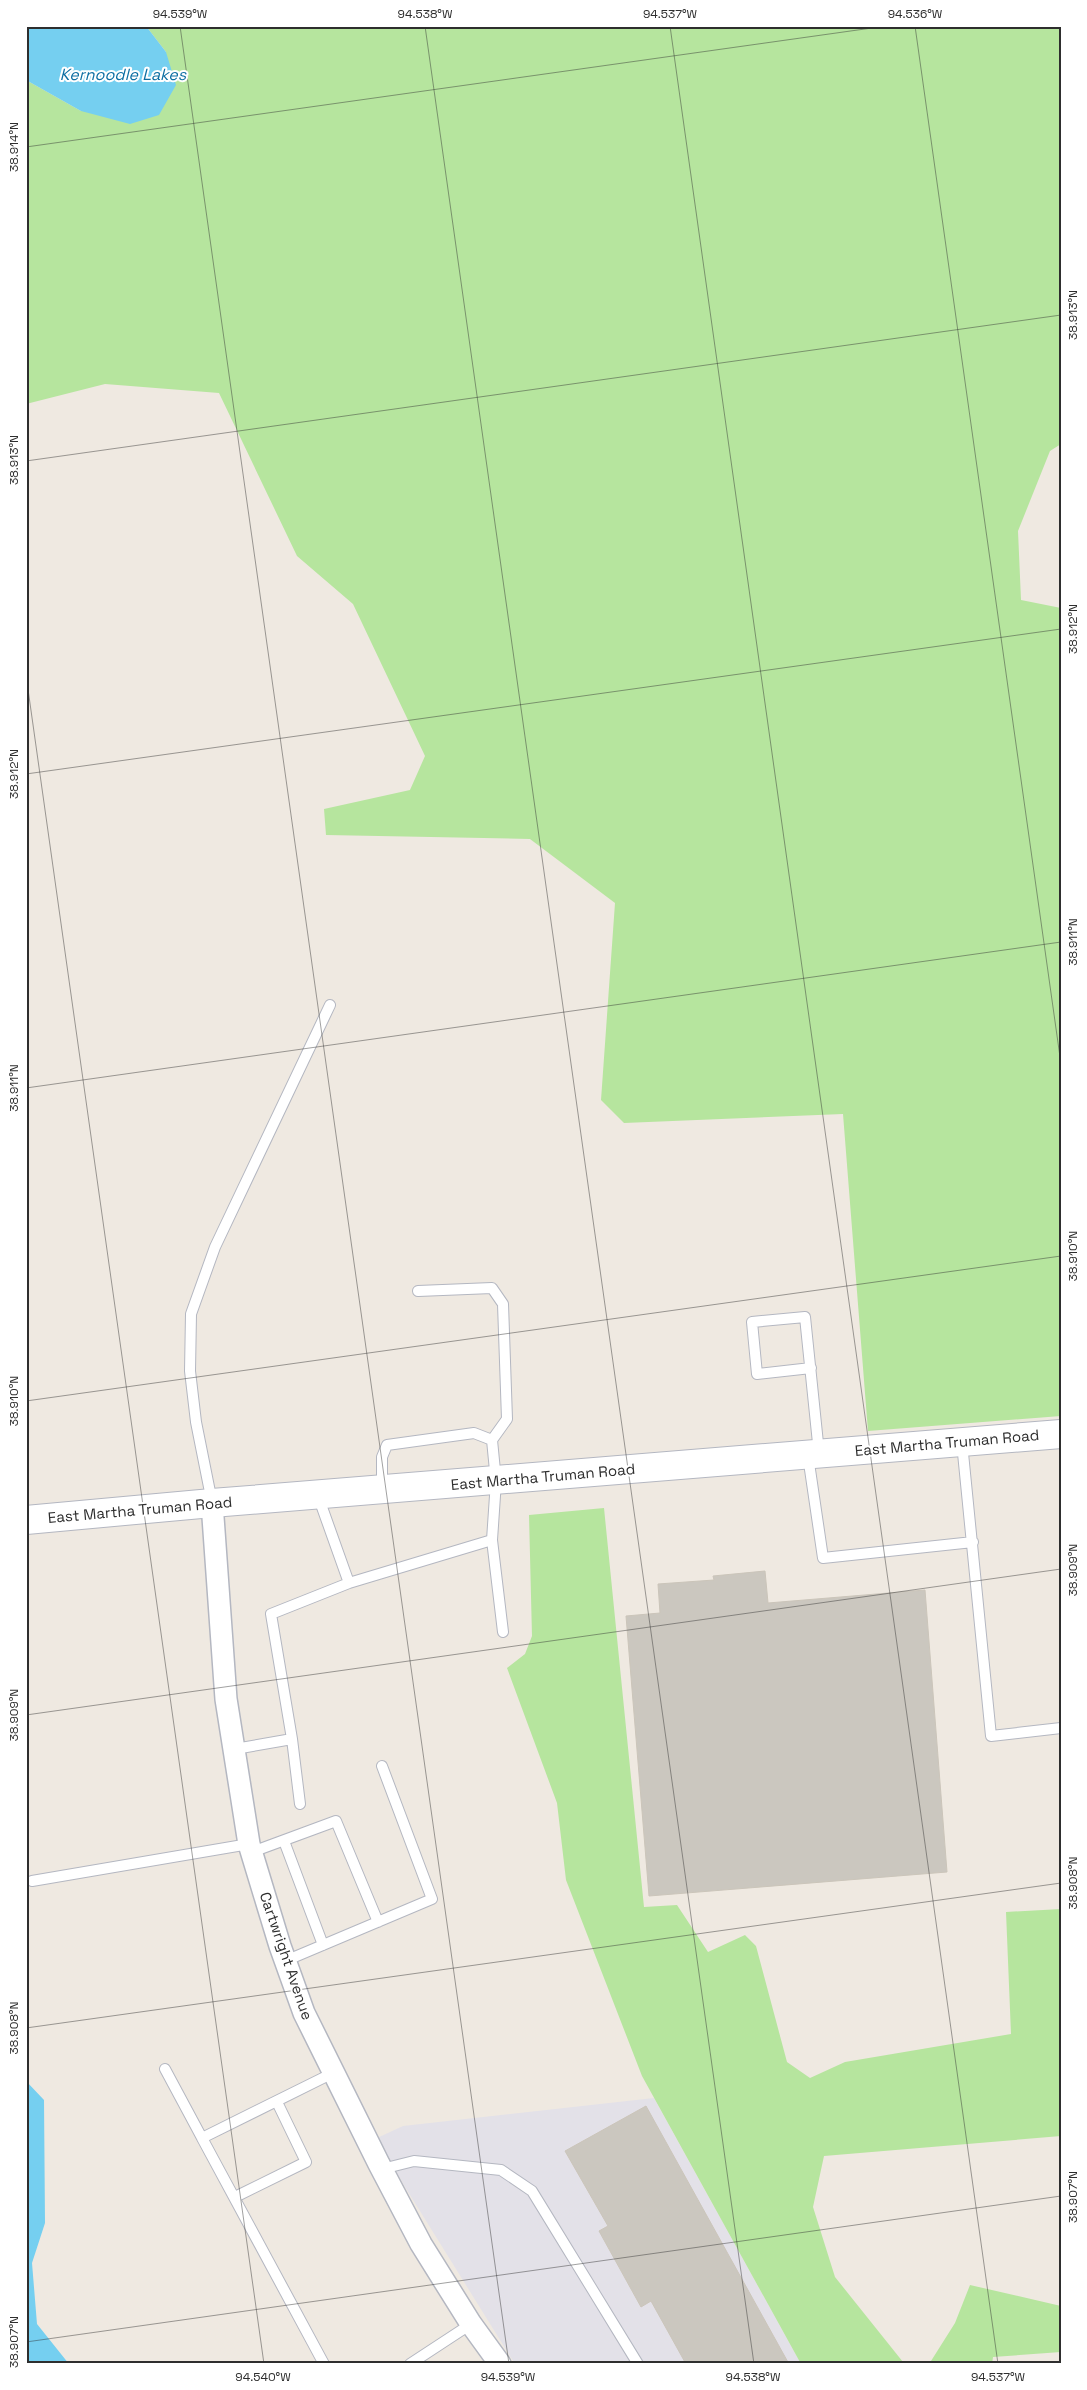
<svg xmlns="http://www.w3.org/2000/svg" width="1087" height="2390" viewBox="0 0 1087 2390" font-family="'Space Grotesk',sans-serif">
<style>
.industrial{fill:#e3e1e8}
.green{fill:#b6e59e}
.water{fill:#75cff0}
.building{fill:#cbc7bf;stroke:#cbc5ba}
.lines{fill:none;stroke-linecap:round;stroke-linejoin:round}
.lane-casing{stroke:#b4b7c1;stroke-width:12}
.street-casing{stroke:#b4b7c1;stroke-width:24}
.secondary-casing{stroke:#b4b7c1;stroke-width:30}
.lane{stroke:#fff;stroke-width:10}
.street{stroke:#fff;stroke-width:21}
.secondary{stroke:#fff;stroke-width:28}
.ticks{fill:none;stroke:#2e2e2e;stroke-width:1;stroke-opacity:0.45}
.labels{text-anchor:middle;stroke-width:4;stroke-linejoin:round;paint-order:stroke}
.street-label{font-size:15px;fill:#2e2e2e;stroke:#fff}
.water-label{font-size:16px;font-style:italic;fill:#0d6fa3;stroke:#fff}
.neatline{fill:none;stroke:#2e2e2e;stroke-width:2}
.ticks-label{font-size:12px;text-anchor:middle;fill:#2e2e2e}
</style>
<rect width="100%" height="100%" fill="#efe9e1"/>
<path class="industrial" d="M654,2098l147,266h-286l-110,-177 -28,-49 26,-12z"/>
<path class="green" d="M146,26h915v418l-11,7 -32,80 3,69 40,8v808l-193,15 -25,-317 -219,9 -23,-23 14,-197 -85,-64 -204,-4 -2,-26 86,-19 15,-34 -72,-152 -56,-48 -78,-163 -114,-9 -79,20v-324l55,31 85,-59z
M604,1508l40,399 33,-2 31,47 37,-17 11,11 31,116 23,16 35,-16 166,-28 -5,-122 55,-3v227l-237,20 -11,51 22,70 68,85 28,-1 24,-38 15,-38 91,21v46l-68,5 -1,7h-191l-159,-288 -76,-196 -9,-77 -50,-135 18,-14 7,-18 -3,-121z"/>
<path class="water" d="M26,26h120l20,26 10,33 -17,30 -29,9 -49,-13 -55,-31z
M26,2081l18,19 1,123 -13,40 5,61 32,40h-43z"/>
<path class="building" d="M765,1571l3,32 157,-13 22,282 -298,24 -23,-280 34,-3 -2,-29 56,-4 -1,-4z
M646,2106l143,258h-103l-35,-63 -10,6 -42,-76 9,-5 -43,-75z"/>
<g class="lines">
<g class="lane-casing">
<path id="lane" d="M418,1291l74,-3 11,16 4,115 -15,21
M811,1368l-54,6 -5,-52 53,-5 14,136
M962,1443l29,293 70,-8
M808,1456l15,102 150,-16
M212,1502l-16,-80 -6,-51 1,-57 24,-67 115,-242
M492,1540l11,92
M349,1583l143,-43 4,-59 -4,-41 -18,-7 -87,12 -5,12v32
M292,1739l8,65
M235,1749l57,-10 -21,-125 78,-31 -31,-87
M284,1841l39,104
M252,1852l84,-31 42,101
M32,1881l217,-37
M285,1961l147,-62 -50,-133
M165,2069l37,69
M382,2169l32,-8 87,9 31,21 106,173
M235,2197l71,-35 -29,-60
M324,2364l-122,-226 131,-65
M410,2364l61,-40"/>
</g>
<g class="street-casing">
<path id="street" d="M212,1503l14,196 23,145 31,102 24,67 75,151 42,80 50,80 29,40"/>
</g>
<g class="secondary-casing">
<path id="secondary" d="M26,1520l186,-17 849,-69"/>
</g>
<use href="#lane" class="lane"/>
<use href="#street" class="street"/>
<use href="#secondary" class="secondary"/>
</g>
<path class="ticks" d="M180,26l329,2338M425,26l329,2338M670,26l328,2338M915,26l146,1038M26,147l860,-121M26,461l1035,-146M26,675l238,1689M26,774l1035,-145M26,1088l1035,-146M26,1401l1035,-145M26,1715l1035,-146M26,2028l1035,-145M26,2342l1035,-146"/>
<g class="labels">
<g class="street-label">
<text transform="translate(947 1443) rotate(-5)" y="5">East Martha Truman Road</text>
<text transform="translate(543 1477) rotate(-5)" y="5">East Martha Truman Road</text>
<text transform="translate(140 1510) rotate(-5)" y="5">East Martha Truman Road</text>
<text transform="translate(286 1956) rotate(71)" y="5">Cartwright Avenue</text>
</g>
<g class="water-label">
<text x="123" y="80">Kernoodle Lakes</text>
</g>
</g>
<rect width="1087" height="2390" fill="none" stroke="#ffffff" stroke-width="55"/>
<rect x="28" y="28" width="1032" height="2334" class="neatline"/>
<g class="ticks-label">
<text x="180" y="18">94.539°W</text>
<text x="425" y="18">94.538°W</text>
<text x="670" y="18">94.537°W</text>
<text x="915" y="18">94.536°W</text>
<text transform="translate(14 147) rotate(-90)" y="4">38.914°N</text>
<text transform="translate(1073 315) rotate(-90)" y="4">38.913°N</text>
<text transform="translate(14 460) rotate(-90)" y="4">38.913°N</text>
<text transform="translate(1073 629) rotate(-90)" y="4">38.912°N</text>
<text transform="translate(14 774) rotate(-90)" y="4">38.912°N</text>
<text transform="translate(1073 942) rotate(-90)" y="4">38.911°N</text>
<text transform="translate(14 1088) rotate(-90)" y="4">38.911°N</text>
<text transform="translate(1073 1256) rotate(-90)" y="4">38.910°N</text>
<text transform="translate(14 1401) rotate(-90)" y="4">38.910°N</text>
<text transform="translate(1073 1570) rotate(-90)" y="4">38.909°N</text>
<text transform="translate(14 1715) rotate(-90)" y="4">38.909°N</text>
<text transform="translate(1073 1883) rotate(-90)" y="4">38.908°N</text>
<text transform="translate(14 2028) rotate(-90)" y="4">38.908°N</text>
<text transform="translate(1073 2197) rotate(-90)" y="4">38.907°N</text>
<text transform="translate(14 2342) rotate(-90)" y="4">38.907°N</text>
<text x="263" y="2381">94.540°W</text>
<text x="508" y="2381">94.539°W</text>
<text x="753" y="2381">94.538°W</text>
<text x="998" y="2381">94.537°W</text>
</g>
</svg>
